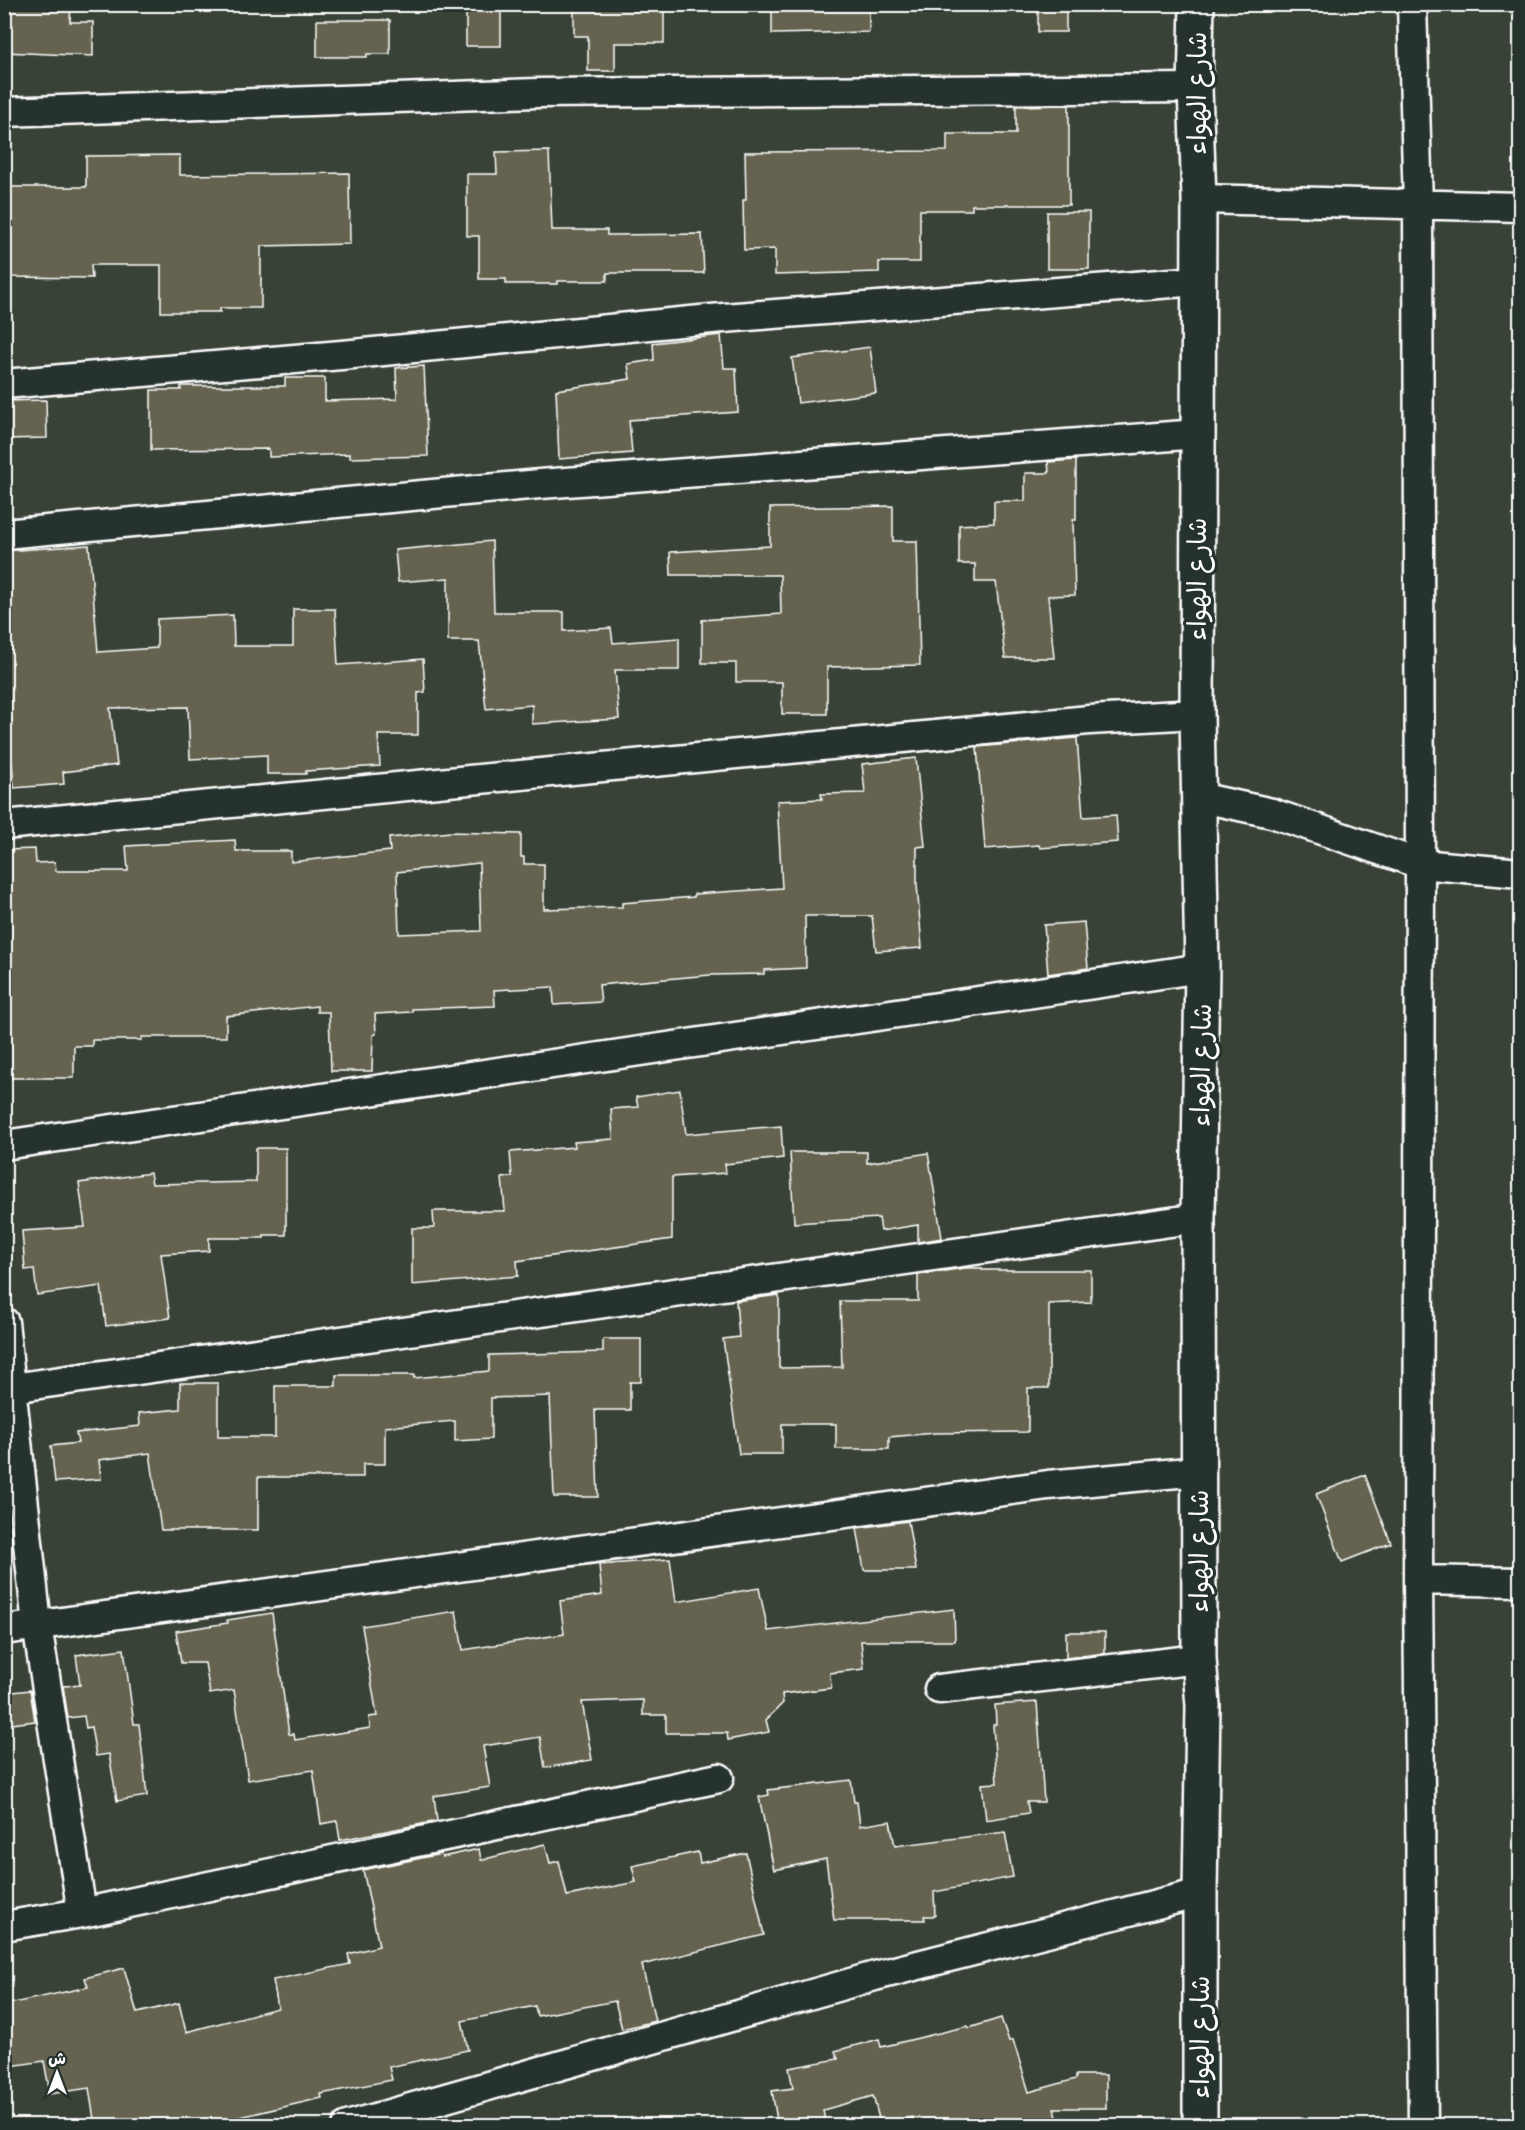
<svg xmlns="http://www.w3.org/2000/svg" width="1525" height="2130" viewBox="0 0 1525 2130" font-family="'Indie Flower','Playpen Sans Arabic',sans-serif">
<style>
.building{fill:#65644f;stroke:#fff;stroke-width:1.5;fill-rule:evenodd}
.lines{fill:none;stroke-linecap:round;stroke-linejoin:round}
.minor-casing{stroke:#fff;stroke-width:33}
.tertiary-casing{stroke:#fff;stroke-width:38}
.minor{stroke:#26332d;stroke-width:28}
.tertiary{stroke:#26332d;stroke-width:33}
.labels{text-anchor:middle;stroke-width:6;stroke-linejoin:round;paint-order:stroke}
.street-label{font-size:26px;fill:#fff;stroke:#26332d}
</style>
<rect width="100%" height="100%" fill="#394237"/>
<filter id="ink" filterUnits="userSpaceOnUse"><feTurbulence type="fractalNoise" baseFrequency=".0167" numOctaves="2"/><feDisplacementMap in="SourceGraphic" scale="12" xChannelSelector="R" yChannelSelector="G"/><feConvolveMatrix kernelMatrix="1 2 1 2 8 2 1 2 1" color-interpolation-filters="sRGB"/></filter>
<g filter="url(#ink)">
<path class="building" d="M4,4h67l-1,18h23v34l-89,-4z
M466,4h35v42h-35z
M574,4h90v39h-49v28h-27v-35h-14z
M772,4h97v28l-97,2z
M1038,4h28v28h-28z
M317,20h73v34h-23v3h-50z
M1069,105v100h-97v5h-52v52h-41v10l-104,3v-26l-31,1 -1,-50h3l-1,-48 202,-1v-17h69v-28z
M549,151l3,79h55v5l95,-1 2,39h-97v8h-49v3h-52v-5h-27v-43h-12v-62h30l-1,-22z
M180,155v20l169,-2 1,71 -89,2v62h-41v4h-59v-47h-70l1,13 -83,-1 1,-45h-6v-45h82v-31z
M1047,212h42v57h-42z
M721,335l3,33h12l2,44 -109,8 3,33 -73,6 -3,-69 74,-11 -2,-15 26,-4 -1,-17z
M870,347l6,46 -78,10 -6,-45z
M424,366l4,90 -78,2v-4l-81,3v-8l-118,1v-60h30v-4h104v-8h40v23l72,-2 -1,-31z
M46,400l1,38 -43,1v-38z
M1076,460v60h-3l2,75 -27,1 6,62h-49l-9,-76h-21v-18h-16v-39l35,-2v-22h31v-28h24l-1,-11z
M893,506v35h24l3,124 -93,2v47h-45v-32h-46v-19h-34v-43l79,-6 -1,-39h-109l-1,-23 100,-6v-38z
M492,541l2,71h70v19l47,-3 2,15 66,-5v32h-64l4,49 -87,5v-19l-46,4 -7,-68h-31v-63l-50,4 -3,-32z
M89,545l9,107 59,-4v-29l76,-4 1,31h59v-37h42l3,56 85,-6 2,33 -7,1v42h-40l2,31 -74,5v3h-39v-19l-77,4 -2,-52 -78,1 7,57 -54,7 1,12 -50,4 -2,-25 -8,1v-213z
M1077,738l6,79 33,-2 2,27 -78,6 -1,-3 -54,4 -8,-102z
M916,758l9,88 -8,1v37l5,64 -46,3 -4,-35h-67l1,52 -42,2v4l-54,1 -111,10 2,17 -47,3 -1,-18 -59,3 1,16 -83,3v3l-37,2 1,20 -3,1 -1,36h-41l-2,-59h-12v-6l-91,10v21h-84v3h-50v6h-18v32h-70v-228l31,-1 1,14 19,-1 1,9h72l-2,-25 109,-6 1,11h55v11l99,-11 -1,-13 62,-6 70,2v23h3v7h20v45l78,-2v-4l72,-6v-3l88,-6 -5,-87 45,-2 -1,-5 44,-1 -3,-29zM479,863l2,68 -82,3 -2,-62z
M1084,922l4,46 -40,6 -4,-49z
M680,1090l6,44 95,-8 2,32 -58,6 1,9 -54,4v62l-155,22 1,15 -106,9v-57h22l-1,-17h72l-3,-33 10,-1 -2,-25 65,-5 -1,-5 39,-3 -2,-30 27,-2 -2,-10z
M256,1148h30v87h-22v3h-55v13l-48,3 9,64 -64,8 -5,-40 -64,9 -3,-26 -9,1 -3,-39 63,-4 -6,-44 71,-10 2,11 104,-2z
M790,1152h77v11l61,-10 14,85 -24,4v-17l-37,6 -2,-13 -85,5z
M965,1268h17v2h109v32l-42,2v84h-21v44l-93,1 -46,4v12h-53v-25h-54v30h-43l-16,-115 16,-2 -3,-36 43,-6v73l63,-1 -2,-66h78v-26z
M603,1339h38v43h-11v28h-35l3,87h-44l-4,-101 -59,2v41l-36,2v-20l-70,6v37h-22v13h-105v53h-97l-11,-77 -51,7 2,19 -46,3 -4,-36 27,-3 -2,-10 64,-7 -1,-13 41,-4v-26h38v54h57v-51h61v-11h78v3l75,-7v-16l114,-3z
M1365,1475l26,68 -49,19 -26,-68z
M908,1521l8,49h-52l-7,-42z
M670,1559l6,43 83,-14 9,43 186,-22 1,32h-94l3,28 -34,4 1,15 -49,6 1,9 -17,17 3,12 -41,8 -1,-7h-61v-18h-23v-15l-61,2 10,58 -47,8 -5,-31 -57,9 7,41 -56,9 3,25 -97,19 -3,-19 -16,3 -8,-54 -65,10 -14,-90 -24,4 -5,-31h-24l-5,-32 52,-8 -1,-3 45,-7 17,121h5l1,6 75,-12 -1,-11 8,-1 -15,-90 94,-15 7,39 101,-16 -4,-33 42,-6 -3,-30z
M1066,1632h39v21l-39,5z
M124,1649l10,75h5l8,72 -30,5 -8,-47 -13,2 -5,-29 -5,1 -2,-12 -16,2 -5,-32 17,-1 -4,-30z
M30,1690l5,31 -31,4v-32z
M1037,1702l7,100h-17l2,11 -43,7 -4,-36 15,-1 -4,-58 3,-1 -1,-19z
M851,1780l3,22h3l3,24 30,-5 5,25 110,-14 8,45 -79,15 1,24h-11l1,4h-91l-8,-61 -52,11 -15,-73 10,-2 -1,-5z
M545,1844l5,19 9,-2 8,35 69,-14 -4,-16 66,-14 2,11 46,-10 18,82 -122,30 13,56 -33,8 -7,-28 -78,15 -2,-10 -73,15 6,29 -79,17 3,13 -71,14 1,4 -121,28h-106l-6,-38 -39,6 -6,-33 -33,5 -7,-39v-22l84,-18 -3,-9 39,-10 13,45 42,-10 7,29 92,-24 -5,-28 77,-16 -2,-10 31,-8 -16,-76 78,-16 1,3 37,-8 2,11z
M1001,2018l8,23 4,-1 16,52 47,-13v-4h30v33h-52l6,18h-147l-1,-9 -31,9 -8,-30 -50,14 3,16h-48l-6,-35 21,-3 -4,-20 49,-9 -3,-8 44,-12 2,8 87,-21 1,2z"/>
<g class="lines">
<g class="minor-casing">
<path id="minor" d="M1412,4l6,201 2,659 -2,716 5,546
M4,112l533,-19 658,-5
M1199,199l321,8
M4,384l349,-30 358,-35 487,-38
M4,534l536,-50 658,-50
M1198,797l74,16 148,51 100,9
M4,825l1085,-105 108,-6
M4,1145l1198,-177
M4,1322l33,303 45,288
M12,1388l1186,-170
M1418,1580l102,2
M4,1630l1044,-145 151,-14
M939,1689l260,-30
M4,1926l78,-13 637,-135
M347,2126l528,-150 325,-83"/>
</g>
<g class="tertiary-casing">
<path id="tertiary" d="M1197,4l-2,84 4,111 -2,515 5,254 -4,250 1,441 4,46 -3,188v233"/>
</g>
<use href="#minor" class="minor"/>
<use href="#tertiary" class="tertiary"/>
</g>
</g>
<g class="labels">
<g class="street-label">
<text transform="translate(1197 93) rotate(-90)" y="9">شارع الهواء</text>
<text transform="translate(1197 579) rotate(-90)" y="9">شارع الهواء</text>
<text transform="translate(1201 1065) rotate(-89)" y="9">شارع الهواء</text>
<text transform="translate(1199 1551) rotate(-90)" y="9">شارع الهواء</text>
<text transform="translate(1200 2037) rotate(-90)" y="9">شارع الهواء</text>
</g>
</g>
<rect width="1525" height="2130" fill="none" stroke="#26332d" stroke-width="24"/>
<rect x="12" y="12" width="1501" height="2106" fill="none" stroke="#fff" stroke-width="2" filter="url(#ink)"/>
<g transform="translate(57 2073)" stroke="#26332d" stroke-width="4.5" paint-order="stroke">
<path d="M0-4.5L10 22L0 15L-10 22Z" fill="#ffffff"/>
<text y="-9" font-size="16" font-weight="bold" text-anchor="middle" fill="#ffffff">ش</text>
</g>
</svg>
